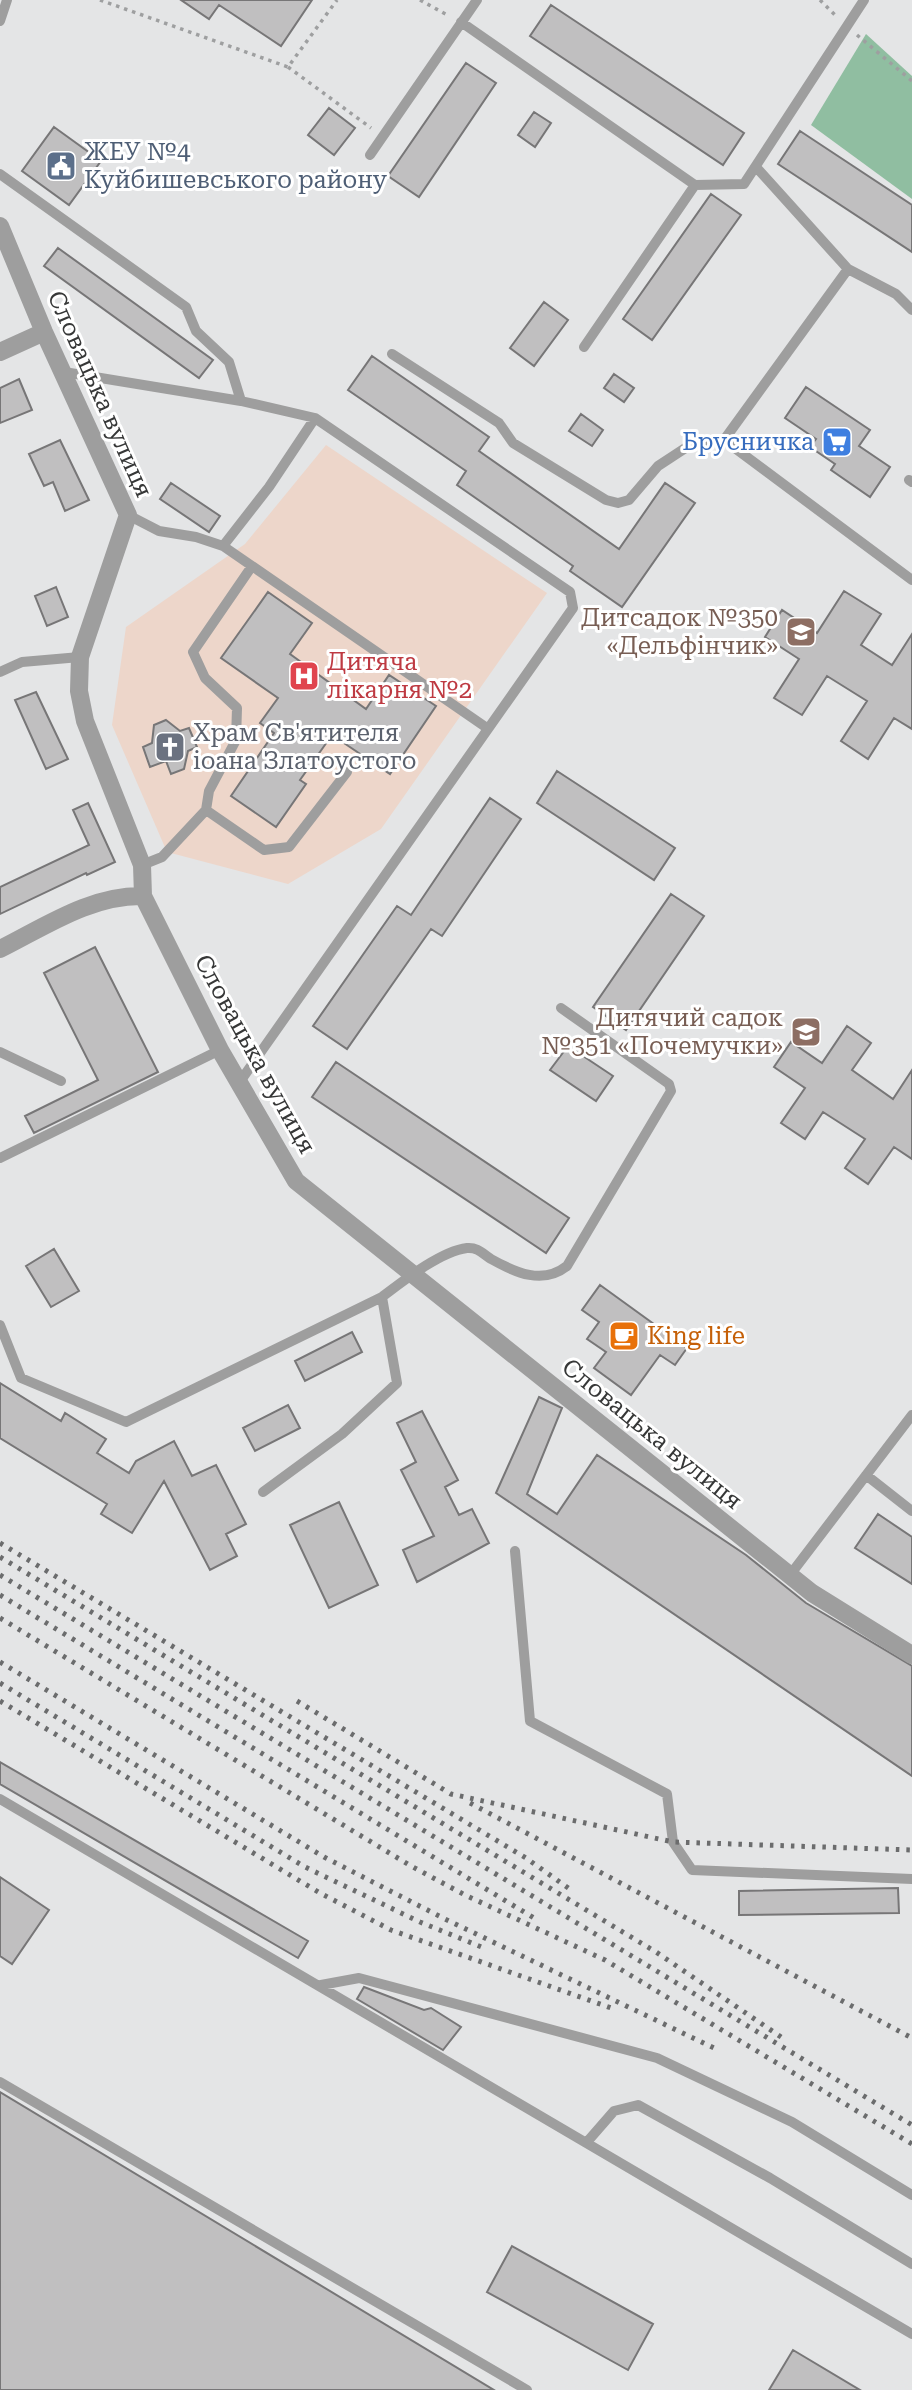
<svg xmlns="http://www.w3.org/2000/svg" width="912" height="2390" viewBox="0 0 912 2390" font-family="'Roboto Serif',serif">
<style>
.medical{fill:#edd6ca}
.forest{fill:#90bea1}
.building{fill:#c0bfc0;stroke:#777677;stroke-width:2}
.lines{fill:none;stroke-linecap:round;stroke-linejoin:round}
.path{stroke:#9e9fa0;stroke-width:3.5;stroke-dasharray:3.5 5;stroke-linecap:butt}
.lane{stroke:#9e9e9e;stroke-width:10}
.street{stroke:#9e9e9e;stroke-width:18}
.rail{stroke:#6b6c6d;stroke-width:5;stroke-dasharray:3.5 7;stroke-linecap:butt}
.labels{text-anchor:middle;stroke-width:6;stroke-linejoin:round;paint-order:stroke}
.service-label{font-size:24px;fill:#4e5e75;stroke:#fff;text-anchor:start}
.street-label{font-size:24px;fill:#363737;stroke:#fff}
.shop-label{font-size:24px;fill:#366cbe;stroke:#fff;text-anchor:end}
.education-label{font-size:24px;fill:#785e54;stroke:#fff;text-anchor:end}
.health-label{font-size:24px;fill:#be3a42;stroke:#fff;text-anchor:start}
.worship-label{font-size:24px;fill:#5b616d;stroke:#fff;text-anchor:start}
.food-label{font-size:24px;fill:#c56008;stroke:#fff;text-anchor:start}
</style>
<rect width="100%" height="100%" fill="#e4e5e6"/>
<path class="medical" d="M326,445l221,148 -166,236 -93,55 -121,-32 -55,-127 14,-98 119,-83z"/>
<path class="forest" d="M866,34l46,42v123l-101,-74z"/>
<path class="building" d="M181,0h131l-31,46 -62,-41 -10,14z
M551,5l193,128 -21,32 -193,-129z
M466,63l30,20 -77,114 -31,-21z
M329,108l26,20 -21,27 -26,-20z
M534,112l17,11 -16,24 -17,-12z
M54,127l47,34 -32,44 -47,-34z
M800,131l112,74v47l-134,-88z
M711,194l30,21 -89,125 -29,-21z
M58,248l155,112 -14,18 -155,-112z
M544,302l24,18 -34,46 -24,-18z
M372,356l117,81 -10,14 140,98 46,-66 30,20 -73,104 -52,-36 3,-5 -116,-81 9,-14 -118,-81z
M614,374l20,14 -10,14 -20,-14z
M19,379l13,31 -32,13v-35z
M806,387l64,43 -11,16 31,21 -20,30 -39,-27 4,-6 -25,-17 6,-8 -31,-21z
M581,414l22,16 -11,16 -23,-15z
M60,440l29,60 -24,11 -12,-29 -9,4 -15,-32z
M171,483l49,33 -11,16 -49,-33z
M56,587l12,30 -21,9 -12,-30z
M844,591l37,23 -20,31 31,20 20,-31v95l-18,-11 -26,41 -27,-18 26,-40 -40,-25 -25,39 -28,-17 25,-39 -34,-22 17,-27 35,23z
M268,592l44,31 -22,31 76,55 23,-34 47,31 -46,68 -58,-39 -32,45 6,4 -30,43 -45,-31 43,-63 -14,-10 18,-25 -57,-40z
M36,692l32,67 -22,10 -31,-69z
M166,720l14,11 9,-3 8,19 -9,4 -4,18 -13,5 -5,-13 -16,6 -7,-20 9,-4 2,-18z
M557,771l118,77 -21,32 -117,-77z
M490,798l31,21 -79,117 -11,-7 -84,120 -34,-23 84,-120 14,9z
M88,803l27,59 -28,13 -1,-2 -86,41v-27l89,-42 -16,-35z
M671,894l33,22 -78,114 -33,-23z
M95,947l63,125 -124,61 -9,-17 73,-36 -54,-107z
M847,1026l24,17 -19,27 41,29 19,-29v89l-18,-12 -26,37 -23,-16 20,-29 -42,-27 -18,27 -24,-16 24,-35 -31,-21 17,-25 31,21z
M568,1046l45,30 -17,25 -46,-31z
M336,1062l233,156 -23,35 -234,-156z
M54,1249l25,42 -28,16 -25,-41z
M600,1285l87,63 -12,17 -15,-10 -29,40 -37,-27 12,-16 -19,-13 12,-17 -17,-12z
M352,1332l10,20 -57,29 -10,-20z
M0,1383l61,38 4,-8 41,26 -9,14 32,20 7,-12 38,-20 18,35 24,-11 30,59 -20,10 11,22 -27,14 -46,-89 -32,52 -31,-19 6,-10 -107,-66z
M539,1397l23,11 -35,86 30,20 40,-59 149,100 60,48 106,63v110l-416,-283z
M288,1405l12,23 -45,23 -12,-23z
M422,1411l36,69 -13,7 14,28 13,-6 17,34 -72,39 -14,-32 31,-14 -33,-66 15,-8 -19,-39z
M339,1502l39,83 -49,23 -39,-83z
M878,1514l34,23v47l-57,-36z
M0,1762l308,179 -10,17 -298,-174z
M0,1877l49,33 -37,54 -12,-8z
M898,1888l1,25 -160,2v-24z
M364,1987l60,23 7,-2 30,19 -18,23 -86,-51z
M0,2092l494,298h-494z
M512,2246l141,78 -25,46 -141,-78z
M793,2350l67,40h-91z"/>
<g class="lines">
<path class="path" d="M100,0l188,67 49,-67
M420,0l29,16
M820,0l16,16
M857,35l55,46
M288,67l83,61"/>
<path class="lane" d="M0,21l7,-21
M461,22l234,163 -111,162
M370,155l107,-155
M0,174l186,133 10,24 33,31 12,39 74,17 -46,69 -46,59
M695,185l49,-1 120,-184
M848,269l48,25 16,16
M392,354l107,69 14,20 93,57 12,3 11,-3 29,-34 32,-21 34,-5 124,-171 -92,-102
M64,372l177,29
M724,440l188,140
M909,480l3,2
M128,515l31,16 37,6 27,9 264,182
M0,672l22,-10 58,-5
M206,810l3,-19 27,-51 1,-32 -32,-30 -12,-26 59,-86
M142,865l20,-8 44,-47 58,40 25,-3 58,-75
M0,1052l61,29
M239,1083l334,-475 -3,-16 -255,-174
M0,1158l220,-108
M0,1325l21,53 105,44 256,-125c21,-16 59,-46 85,-49 11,-1 16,6 24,11 25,14 52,26 76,7l104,-175 -2,-7 -108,-76
M866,1475l46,36
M263,1492l79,-58 55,-51 -15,-86
M515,1551l15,170 137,73 6,48 19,28 220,9
M790,1575l122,-160
M0,1799l912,535
M321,1985l38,-7 298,80 135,64 120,73
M0,2082l527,308
M587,2142l27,-31 24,-6 132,73 142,86"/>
<path class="street" d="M0,226l44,106 84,183 -48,142 -1,34 6,30 57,144 1,31 77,154 76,131 516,412 100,62
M0,352l44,-20
M0,949c46,-23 91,-54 143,-53"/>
<path class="rail" d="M0,1543l526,315 45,32
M0,1557l656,395 128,87
M0,1575l912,550
M0,1595l539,326
M0,1618l411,248 54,29 140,65 307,184
M0,1662l324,195 121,62 271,130
M0,1683l305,184 115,55 64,26
M0,1701l320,192 71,37 223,79
M297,1701l154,93 222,48 239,8
M470,1803l442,235"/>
</g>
<defs>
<g id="civic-square" transform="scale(1.575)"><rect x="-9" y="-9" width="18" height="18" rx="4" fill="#5c6f8a" stroke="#fff"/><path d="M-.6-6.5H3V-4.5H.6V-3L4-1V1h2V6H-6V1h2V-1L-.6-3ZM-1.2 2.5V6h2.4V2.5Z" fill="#fff"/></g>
<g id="supermarket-square" transform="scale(1.575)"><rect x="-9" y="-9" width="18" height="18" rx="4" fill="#3f7fe0" stroke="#fff"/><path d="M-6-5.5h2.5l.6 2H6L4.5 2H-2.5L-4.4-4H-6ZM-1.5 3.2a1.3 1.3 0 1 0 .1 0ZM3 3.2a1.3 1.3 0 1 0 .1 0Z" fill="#fff"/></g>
<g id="school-square" transform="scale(1.575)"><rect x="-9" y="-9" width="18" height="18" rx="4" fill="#8d6e63" stroke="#fff"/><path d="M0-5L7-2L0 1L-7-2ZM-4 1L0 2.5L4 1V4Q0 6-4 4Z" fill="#fff"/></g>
<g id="hospital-square" transform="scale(1.575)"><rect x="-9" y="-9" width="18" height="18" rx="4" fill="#e0444e" stroke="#fff"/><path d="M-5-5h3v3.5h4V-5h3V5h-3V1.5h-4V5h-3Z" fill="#fff"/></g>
<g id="church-square" transform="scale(1.575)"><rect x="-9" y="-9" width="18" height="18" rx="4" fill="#6b7280" stroke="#fff"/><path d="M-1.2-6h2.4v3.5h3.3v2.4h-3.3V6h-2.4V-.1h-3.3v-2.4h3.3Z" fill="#fff"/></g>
<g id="cafe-square" transform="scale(1.575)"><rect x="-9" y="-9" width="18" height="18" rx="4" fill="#e8710a" stroke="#fff"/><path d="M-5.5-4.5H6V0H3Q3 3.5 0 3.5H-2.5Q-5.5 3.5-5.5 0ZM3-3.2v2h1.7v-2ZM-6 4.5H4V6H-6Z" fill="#fff"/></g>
</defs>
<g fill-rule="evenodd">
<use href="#civic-square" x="61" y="166"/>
<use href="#supermarket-square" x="837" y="442"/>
<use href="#school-square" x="801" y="632"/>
<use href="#hospital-square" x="304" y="676"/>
<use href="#church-square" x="170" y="747"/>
<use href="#school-square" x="806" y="1032"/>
<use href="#cafe-square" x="624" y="1336"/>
</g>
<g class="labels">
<g class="service-label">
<text x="84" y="160">ЖЕУ №4<tspan x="84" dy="28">Куйбишевського району</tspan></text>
</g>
<g class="street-label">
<text transform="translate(100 394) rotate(66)" y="8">Словацька вулиця</text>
<text transform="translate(255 1054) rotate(61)" y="8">Словацька вулиця</text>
<text transform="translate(652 1434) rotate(39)" y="8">Словацька вулиця</text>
</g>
<g class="shop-label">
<text x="814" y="450">Брусничка</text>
</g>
<g class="education-label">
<text x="778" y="626">Дитсадок №350<tspan x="778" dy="28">«Дельфінчик»</tspan></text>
<text x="783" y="1026">Дитячий садок<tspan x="783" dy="28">№351 «Почемучки»</tspan></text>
</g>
<g class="health-label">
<text x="327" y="670">Дитяча<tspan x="327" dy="28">лікарня №2</tspan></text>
</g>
<g class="worship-label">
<text x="193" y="741">Храм Св'ятителя<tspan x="193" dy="28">іоана Златоустого</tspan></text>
</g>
<g class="food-label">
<text x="647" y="1344">King life</text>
</g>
</g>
</svg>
